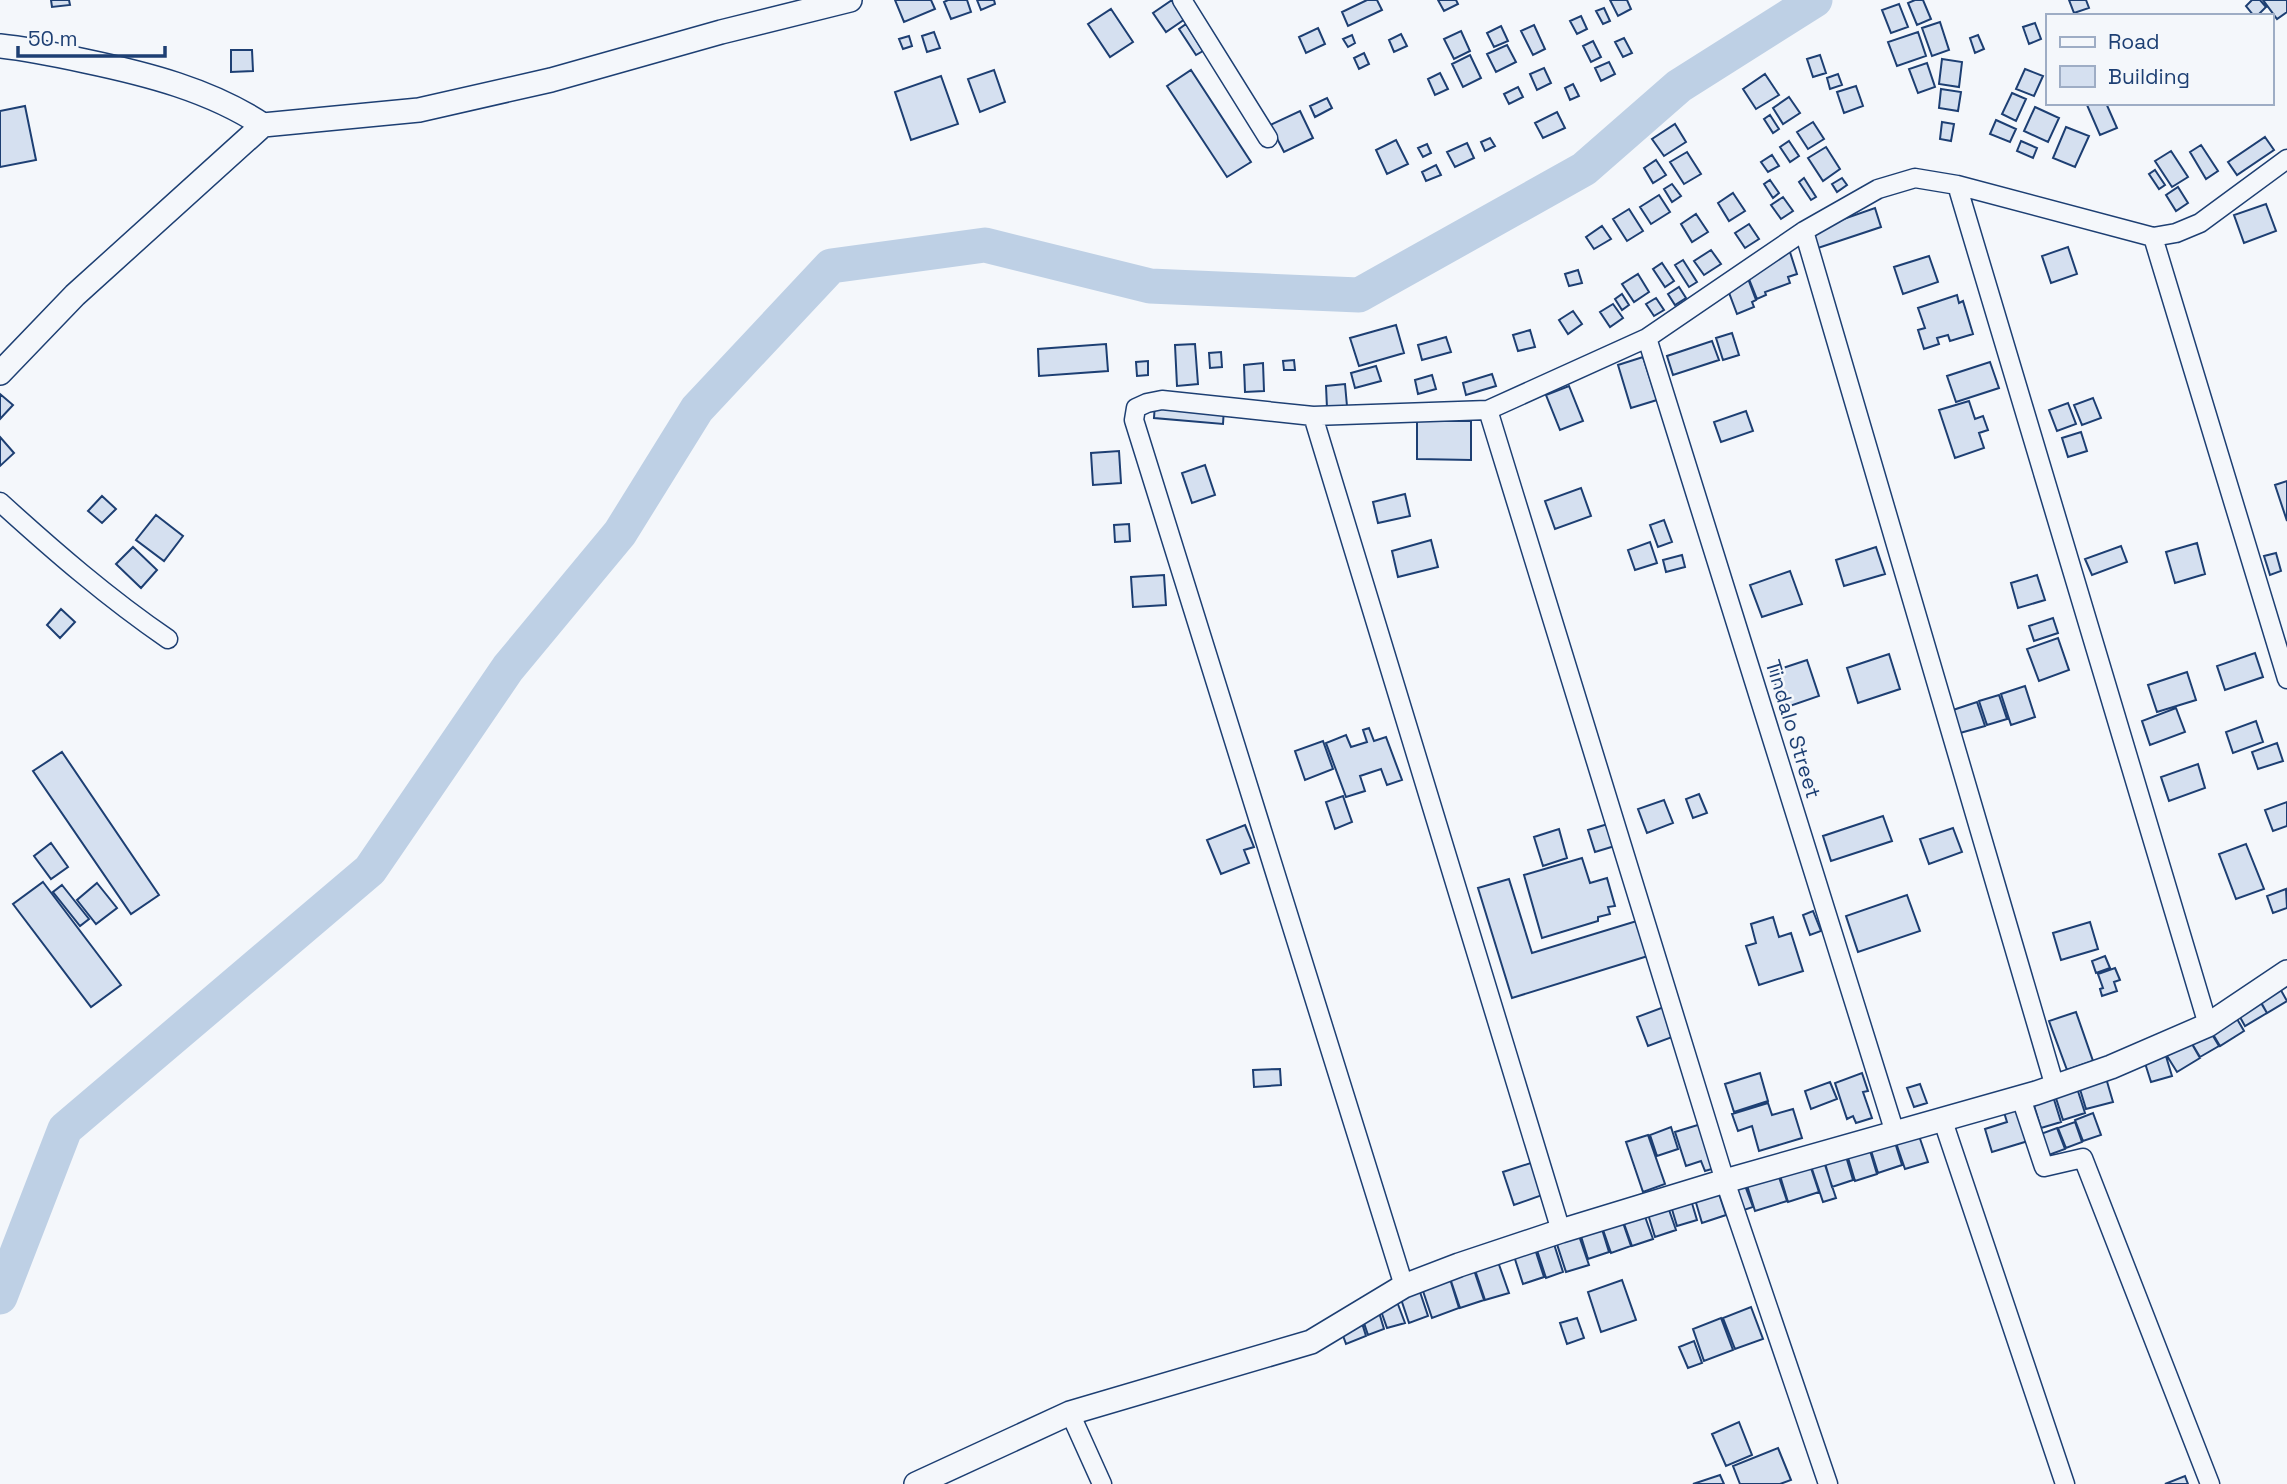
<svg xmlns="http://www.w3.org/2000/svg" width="2287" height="1484" viewBox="0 0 2287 1484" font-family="'Space Grotesk',sans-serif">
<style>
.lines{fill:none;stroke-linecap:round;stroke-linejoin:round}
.river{stroke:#bed0e5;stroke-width:35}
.building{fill:#d5e0f0;stroke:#1d3f73;stroke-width:2}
.minor-casing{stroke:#1d3f73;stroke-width:21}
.tertiary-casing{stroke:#1d3f73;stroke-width:26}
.minor{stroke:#f4f7fb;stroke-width:18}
.tertiary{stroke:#f4f7fb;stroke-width:23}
.labels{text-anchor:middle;stroke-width:5;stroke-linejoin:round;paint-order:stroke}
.street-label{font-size:21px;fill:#1d3f73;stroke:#f4f7fb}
</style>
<rect width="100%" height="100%" fill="#f4f7fb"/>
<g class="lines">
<path class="river" d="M0,1297l65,-168 305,-259 138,-202 112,-135 77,-124 134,-143 154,-21 165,41 209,9 225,-126 95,-83 136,-86"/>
</g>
<path class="building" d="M51,0h18l1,5 -18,2z
M895,0h36l4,9 -31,13z
M948,0h19l4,12 -20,7 -7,-17z
M977,0h17l1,4 -14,6z
M1172,0l13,19 -19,13 -13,-19z
M1367,0h10l5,10 -34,16 -6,-14z
M1438,0h18l2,4 -14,7z
M1610,0h17l4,9 -13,7z
M1915,0h8l8,19 -14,6 -9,-22z
M2069,0h17l3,8 -15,5z
M2252,0h8l6,7 -9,9h-3l-8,-10z
M2263,0h24v12l-10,7z
M1899,4l9,23 -17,6 -9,-23z
M1604,8l6,13 -7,3 -7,-13z
M1111,9l22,33 -23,15 -22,-33z
M1581,16l6,13 -10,5 -7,-13z
M1940,22l9,28 -17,6 -10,-28z
M2035,23l6,16 -12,5 -6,-17z
M1186,24l17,27 -7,4 -17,-26z
M1534,25l11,24 -12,6 -12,-24z
M1501,26l7,15 -14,6 -7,-14z
M1318,28l7,16 -19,9 -7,-16z
M1461,31l9,20 -16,8 -10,-20z
M934,32l6,16 -13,4 -5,-16z
M1918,32l8,24 -29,10 -9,-24z
M1401,34l6,12 -13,6 -5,-12z
M1352,35l3,8 -7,4 -5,-8z
M1978,35l6,14 -9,4 -5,-15z
M909,36l3,10 -9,3 -4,-10z
M1624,38l8,15 -9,4 -8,-15z
M1593,41l8,16 -10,5 -8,-16z
M1507,45l9,17 -20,10 -9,-18z
M231,50h21l1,21 -22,1z
M1364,53l5,11 -10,5 -5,-11z
M1470,55l11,23 -18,9 -11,-23z
M1820,55l6,18 -13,4 -6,-18z
M1942,59l20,3 -3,25 -20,-3z
M1609,62l6,12 -14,7 -6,-13z
M1927,63l8,24 -17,6 -9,-24z
M1544,68l7,15 -14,7 -7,-16z
M2025,69l18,7 -9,20 -18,-7z
M994,70l11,32 -25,10 -12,-33z
M1191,70l60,92 -24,15 -60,-91z
M1440,73l8,16 -13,6 -7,-16z
M1765,74l14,21 -23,14 -13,-20z
M1838,74l4,11 -12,4 -3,-11z
M941,76l17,48 -47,16 -16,-48z
M1573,84l6,12 -9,4 -5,-12z
M1856,86l7,20 -19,7 -7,-21z
M1518,87l5,10 -14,7 -5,-10z
M1941,89l20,3 -3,19 -19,-3z
M2012,93l14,6 -10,22 -14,-7z
M1789,97l11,16 -17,11 -10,-16z
M1327,98l5,10 -17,9 -5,-11z
M2091,103h15l11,25 -17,7 -13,-30z
M25,106l11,54 -36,7v-56z
M2035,107l24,11 -11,24 -24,-11z
M1300,111l13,27 -29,14 -14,-27z
M1557,112l8,16 -22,10 -8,-15z
M1770,115l9,14 -6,4 -9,-14z
M1996,120l20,9 -6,13 -20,-8z
M1813,122l11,17 -16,10 -11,-17z
M1942,122l12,2 -3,17 -11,-2z
M1675,124l11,18 -22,14 -12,-17z
M2066,127l23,9 -14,31 -22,-9z
M2265,137l9,13 -37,25 -9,-13z
M1490,138l5,8 -10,5 -4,-9z
M1396,140l12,24 -21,10 -11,-24z
M1789,141l10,15 -9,6 -10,-15z
M2021,141l16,7 -4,10 -16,-7z
M1467,143l7,15 -19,9 -8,-15z
M1427,144l4,9 -8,4 -5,-9z
M2201,145l17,26 -12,8 -16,-27z
M1826,147l14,22 -17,12 -15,-23z
M2171,151l17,26 -16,10 -17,-26z
M1687,152l14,22 -17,10 -14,-22z
M1772,155l7,11 -11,6 -7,-10z
M1656,160l10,15 -13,8 -9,-15z
M1436,165l5,10 -15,6 -4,-9z
M2155,170l10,15 -6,4 -10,-15z
M1804,178l12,19 -5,3 -12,-18z
M1842,178l5,7 -10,7 -5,-8z
M1770,180l9,13 -6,5 -9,-14z
M1672,184l9,12 -9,6 -8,-13z
M2178,187l10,16 -12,8 -10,-16z
M1733,193l12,18 -16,10 -11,-18z
M1659,195l11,17 -19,12 -11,-17z
M1783,197l10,14 -12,8 -10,-14z
M2266,204l10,27 -32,12 -10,-28z
M1875,208l6,19 -63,21 -6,-18z
M1629,209l14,22 -16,10 -14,-22z
M1696,214l12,18 -16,10 -11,-18z
M1749,224l10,15 -14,9 -10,-15z
M1602,226l9,13 -17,10 -8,-12z
M2068,247l9,27 -26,9 -9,-27z
M1789,249l8,25 -9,3 2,6 -25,9 1,3 -9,4 -10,-25z
M1711,250l10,14 -17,11 -10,-14z
M1929,256l9,26 -35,12 -9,-27z
M1683,260l14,22 -8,5 -14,-22z
M1662,263l12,18 -9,6 -12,-18z
M1578,270l4,13 -13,3 -4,-12z
M1638,274l11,18 -15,10 -12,-18z
M1747,276l9,24 -4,2 2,5 -17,7 -9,-24z
M1679,287l7,11 -11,7 -7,-11z
M1622,294l7,11 -7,5 -7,-11z
M1957,295l2,8 4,-2 10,33 -23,7 -2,-6 -11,3 2,6 -15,5 -6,-19 7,-2 -7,-20z
M1656,298l8,12 -10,6 -8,-12z
M1613,304l10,14 -13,9 -10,-15z
M1573,311l9,13 -14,10 -9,-14z
M1396,325l8,28 -45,13 -9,-28z
M1530,330l5,17 -17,4 -5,-16z
M1732,333l7,22 -16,5 -7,-22z
M1446,337l5,15 -29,8 -4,-15z
M1712,341l7,19 -46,15 -6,-19z
M1106,344l2,27 -69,5 -1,-27z
M1195,344l3,40 -21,2 -2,-41z
M1221,352l1,15 -12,1 -1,-15z
M1643,357l14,43 -26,8 -13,-43z
M1294,360l1,10h-11l-1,-9z
M1148,361v14l-11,1 -1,-14z
M1990,362l9,26 -43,14 -9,-26z
M1263,363l1,28 -19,1 -1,-27z
M1376,366l5,15 -26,7 -4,-15z
M1492,374l4,12 -30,9 -3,-12z
M1432,375l4,14 -18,5 -3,-14z
M1345,384l2,22 -20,2 -1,-22z
M1569,386l14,35 -23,9 -14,-35z
M0,394l13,11 -13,14z
M2093,398l8,20 -19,7 -8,-20z
M1969,401l6,18 8,-3 5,14 -9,3 5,15 -29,10 -16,-48z
M1155,403l69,5 -1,16 -69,-6z
M2068,403l8,21 -19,7 -8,-21z
M1746,411l7,20 -32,11 -7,-20z
M1417,421h54v39l-54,-1z
M2081,432l6,19 -19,6 -6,-19z
M0,437l14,16 -14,13z
M1119,451l2,32 -28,2 -2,-32z
M1205,465l10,30 -23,8 -10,-30z
M2287,481v40l-12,-36z
M1581,488l10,28 -36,13 -10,-28z
M1405,494l5,22 -32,7 -5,-21z
M102,496l14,13 -14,14 -14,-12z
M156,515l27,21 -19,25 -28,-21z
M1664,520l8,22 -14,5 -8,-22z
M1129,524l1,17 -15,1 -1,-17z
M1431,540l7,27 -40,10 -6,-26z
M1650,542l7,21 -22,7 -7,-20z
M2197,543l8,31 -30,9 -9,-31z
M2121,546l6,16 -35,13 -7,-16z
M133,547l24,23 -16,18 -25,-24z
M1876,547l9,27 -41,12 -8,-26z
M2276,553l5,18 -11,4 -6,-19z
M1682,555l3,12 -19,5 -3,-12z
M1790,571l12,33 -40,13 -12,-32z
M1164,575l2,30 -33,2 -2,-30z
M2037,575l8,25 -27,8 -7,-25z
M61,609l14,13 -15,16 -13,-13z
M2053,618l5,15 -24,8 -5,-15z
M2058,638l11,32 -30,11 -12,-32z
M2255,653l8,24 -38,13 -8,-24z
M1889,654l11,35 -42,14 -11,-35z
M1807,660l12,36 -35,12 -13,-36z
M2187,672l9,28 -39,12 -9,-27z
M2025,686l10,31 -24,8 -10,-31z
M1999,695l8,24 -20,6 -8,-24z
M1977,702l8,24 -25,7 -7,-23z
M2176,708l9,24 -35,13 -8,-24z
M2256,721l7,21 -30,11 -7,-21z
M1369,728l5,13 12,-4 16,43 -15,5 -6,-16 -21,7 5,15 -19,6 -20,-54 20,-8 5,12 16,-5 -4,-12z
M1323,741l10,28 -28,11 -10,-29z
M2277,743l6,18 -25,8 -6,-17z
M62,752l97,143 -28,19 -98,-143z
M2198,764l7,24 -36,13 -8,-24z
M1699,794l8,19 -14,5 -7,-19z
M1343,796l9,26 -17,7 -9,-27z
M1664,800l9,23 -26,10 -9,-24z
M2287,802v24l-14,5 -8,-21z
M1883,816l9,25 -61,20 -8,-25z
M1611,823l7,22 -23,7 -7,-22z
M1245,825l9,22 -10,3 5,13 -28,11 -14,-34z
M1953,828l9,24 -33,12 -9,-25z
M1559,829l8,29 -24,8 -9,-29z
M51,843l17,24 -17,12 -17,-23z
M2246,844l18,45 -28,10 -17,-45z
M1582,858l8,25 17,-5 8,28 -7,1 2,7 -12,3v4l-56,17 -18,-63z
M1509,879l23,74 108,-33 11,35 -139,43 -34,-110z
M43,882l78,103 -30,22 -78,-103z
M97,883l20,25 -21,16 -19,-24z
M62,885l27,34 -9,7 -27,-34z
M2286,889l1,19 -14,5 -6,-17z
M1907,895l13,36 -62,21 -12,-36z
M1813,911l8,20 -11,4 -7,-20z
M1773,917l6,20 12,-4 12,38 -44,14 -13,-39 10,-3 -5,-19z
M2090,922l8,27 -37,11 -8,-27z
M2105,956l5,12 -14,5 -4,-12z
M2115,968l5,12 -6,2 3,9 -15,5 -2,-7 3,-1 -5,-14z
M2278,985l9,16 -20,12 -9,-16z
M2258,998l9,15 -22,13 -9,-16z
M1664,1007l11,29 -27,10 -11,-29z
M2076,1012l17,49 -26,9 -18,-49z
M2233,1012l11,19 -24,15 -12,-20z
M2207,1026l12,20 -19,11 -12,-20z
M2188,1037l12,21 -23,14 -13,-21z
M2165,1053l7,23 -21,6 -7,-22z
M1280,1069l1,16 -27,2 -1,-17z
M1760,1073l8,28 -34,11 -9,-28z
M1862,1073l6,18 -5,1 9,26 -16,5 -3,-7 -6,3 -12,-36z
M2106,1078l7,24 -27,7 -7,-23z
M1830,1082l7,17 -26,10 -6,-18z
M1920,1084l7,19 -13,4 -7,-19z
M2076,1085l9,28 -22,7 -9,-28z
M2052,1093l9,29 -20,6 -9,-29z
M1768,1103l4,12 21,-6 9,29 -43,13 -7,-25 -14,5 -6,-17z
M2016,1104l12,37 -36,11 -7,-23 22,-7 -4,-13z
M2093,1113l8,22 -18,6 -8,-21z
M2075,1122l7,20 -16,6 -8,-20z
M1701,1124l14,44 -10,3 -4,-10 -15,5 -11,-34z
M1671,1127l7,22 -21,7 -7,-21z
M2057,1128l8,21 -19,7 -8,-21z
M1917,1130l11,32 -23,7 -11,-32z
M1648,1135l17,49 -22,8 -17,-50z
M1893,1136l9,29 -24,8 -9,-29z
M1868,1144l9,30 -22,7 -9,-30z
M1845,1153l8,27 -21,7 -8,-27z
M1822,1156l14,42 -13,4 -14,-42z
M1808,1159l11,33 -31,10 -10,-33z
M1537,1161l11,32 -34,12 -11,-33z
M1776,1168l11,33 -32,10 -10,-32z
M1744,1183l9,24 -15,5 -8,-24z
M1717,1188l9,27 -24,8 -8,-27z
M1691,1200l6,20 -20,6 -6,-20z
M1667,1204l9,26 -21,7 -8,-26z
M1643,1211l10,28 -21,7 -10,-28z
M1621,1217l10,29 -20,7 -10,-29z
M1601,1226l8,26 -21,7 -8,-26z
M1577,1230l12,35 -23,7 -11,-34z
M1552,1238l11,34 -17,6 -11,-34z
M1534,1246l10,31 -21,7 -10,-31z
M1497,1259l12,34 -24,7 -11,-33z
M1473,1267l11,33 -24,8 -11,-33z
M1450,1279l9,29 -27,10 -10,-30z
M1622,1280l14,40 -35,12 -13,-40z
M1419,1289l9,27 -19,7 -9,-27z
M1396,1299l9,24 -18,5 -7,-20z
M1751,1307l12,32 -28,10 -12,-31z
M1378,1309l6,20 -16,6 -5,-15z
M1577,1318l7,20 -17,6 -7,-21z
M1721,1318l12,32 -29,11 -11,-32z
M1361,1320l5,16 -20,8 -5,-14z
M1694,1341l8,22 -14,5 -9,-21z
M1739,1422l13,33 -26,11 -14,-32z
M1778,1448l13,32 -11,4h-40l-7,-18z
M1720,1475l4,9h-31z
M2185,1476l3,8h-23z"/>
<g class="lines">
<g class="minor-casing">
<path id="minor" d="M1182,0l86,138
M1957,185l251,840
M1804,231l251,856
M2153,237l134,442
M1647,338l248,795
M1488,410l237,771 103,303
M1313,416l248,815
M0,502c54,49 108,96 168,137
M2021,1098l23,69 39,-9 127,326
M1943,1121l122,363
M1404,1286l-270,-866 2,-12 11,-5 15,-3 151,16 175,-6 159,-72 157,-107 74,-42 37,-11 42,7 196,52 23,-4 24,-10 87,-64
M1070,1413l32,71"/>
</g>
<g class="tertiary-casing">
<path id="tertiary" d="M0,46c29,3 57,9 85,15 62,13 125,29 178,64
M0,373l75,-78 188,-170 156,-15 132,-30 170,-48 129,-32
M916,1484l154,-71 241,-71 93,-56 55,-21 102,-34 164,-50 311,-88 75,-26 97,-42 79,-53"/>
</g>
<use href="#minor" class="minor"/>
<use href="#tertiary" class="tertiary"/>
</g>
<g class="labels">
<g class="street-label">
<text transform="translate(1793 729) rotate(73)" y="7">Tindalo Street</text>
</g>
</g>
<rect x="2046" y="14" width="228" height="91" fill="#f4f7fb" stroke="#9eadc5" stroke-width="2"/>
<rect x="2060" y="37" width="35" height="10" fill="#f4f7fb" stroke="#9eadc5" stroke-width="2"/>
<text x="2108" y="49" font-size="21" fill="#1d3f73">Road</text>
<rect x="2060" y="66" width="35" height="21" fill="#d5e0f0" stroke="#9eadc5" stroke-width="2"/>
<text x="2108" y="84" font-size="21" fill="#1d3f73">Building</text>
<path d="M18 46v10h147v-10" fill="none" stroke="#1d3f73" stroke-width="3.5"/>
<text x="28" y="46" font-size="21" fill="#1d3f73" stroke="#f4f7fb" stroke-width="5" paint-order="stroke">50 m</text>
</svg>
